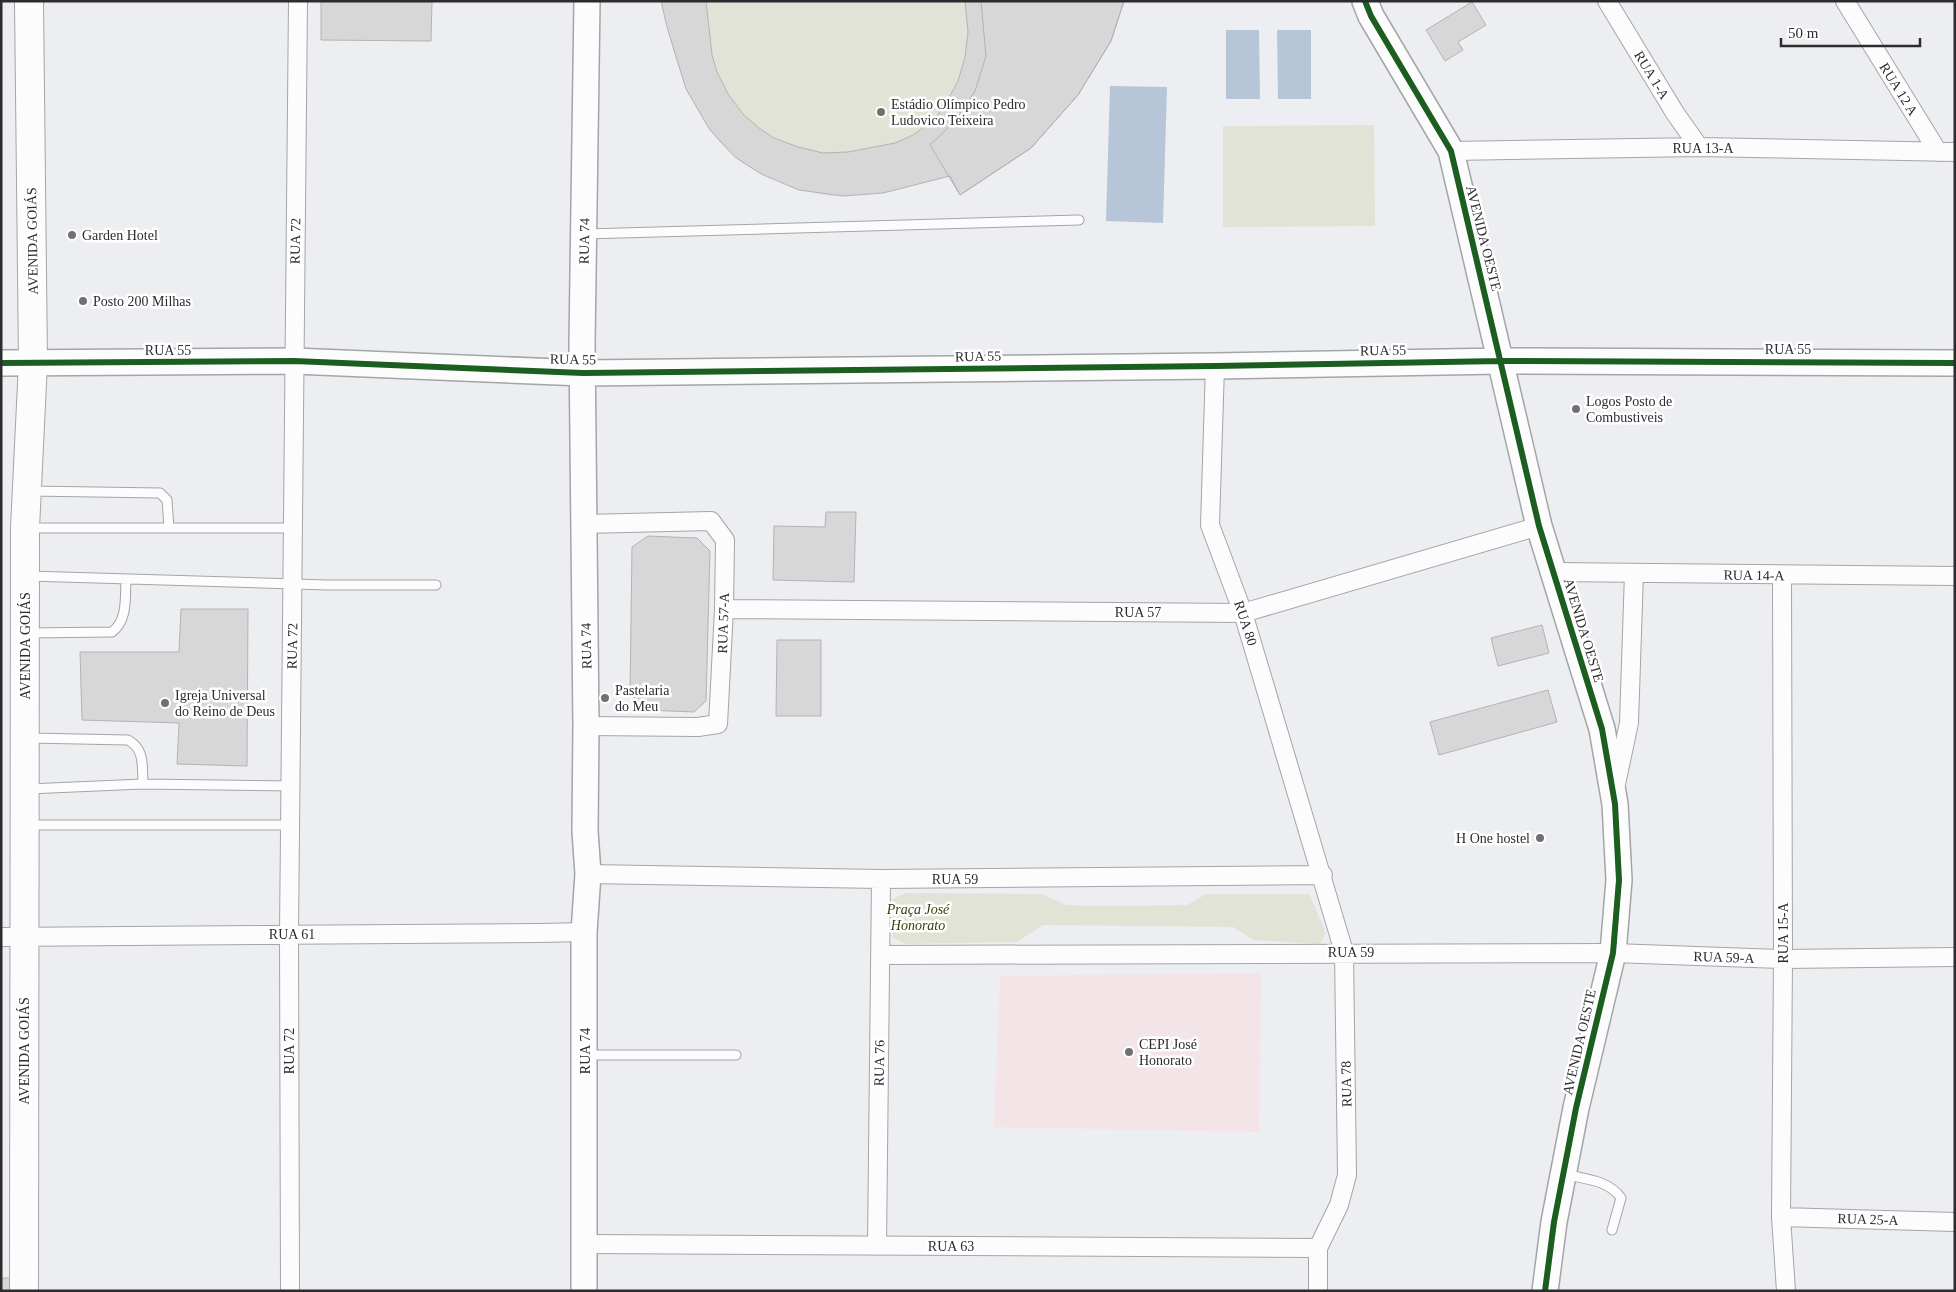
<svg xmlns="http://www.w3.org/2000/svg" width="1956" height="1292" viewBox="0 0 1956 1292" font-family="Georgia,serif">
<style>
.education{fill:#f2e4e7}
.green{fill:#e0e3d6}
.water{fill:#b6c5d8}
.building{fill:#d8d7d8;stroke:#b4b3b4}
.lines{fill:none;stroke-linecap:round;stroke-linejoin:round}
.lane-casing{stroke:#a4a5a7;stroke-width:11}
.street-casing{stroke:#a4a5a7;stroke-width:20}
.secondary-casing{stroke:#a4a5a7;stroke-width:28}
.primary-casing{stroke:#a4a5a7;stroke-width:30}
.lane{stroke:#fcfcfd;stroke-width:9}
.street{stroke:#fcfcfd;stroke-width:18}
.secondary{stroke:#fcfcfd;stroke-width:25}
.primary{stroke:#fcfcfd;stroke-width:28}
.cycleway-casing{stroke:#fff;stroke-width:9}
.cycleway{stroke:#1b5e20;stroke-width:6}
.poi-dot{fill:#707072;stroke:#fff;stroke-width:2}
.labels{text-anchor:middle;stroke-width:5;stroke-linejoin:round;paint-order:stroke}
.street-label{font-size:14px;fill:#2c2c2e;stroke:#fff}
.poi-label{font-size:14px;fill:#2c2c2e;stroke:#fff;text-anchor:start}
.park-label{font-size:14px;font-style:italic;fill:#373e07;stroke:#fff}
</style>
<rect width="100%" height="100%" fill="#edeef1"/>
<path class="education" d="M1261,973l-2,159 -265,-5 6,-151z"/>
<path class="green" d="M661,1h463l-46,94 -47,53 -71,47 -11,-19c-34,9 -68,19 -104,20 -22,1 -47,-6 -67,-15 -15,-6 -30,-13 -43,-24 -45,-38 -62,-101 -74,-156z
M1374,125l1,101 -152,1v-101z
M906,893l136,1 24,11 36,1 85,-1 19,-11h103l17,39 -6,11 -66,-4 -21,-13 -190,-2 -26,17 -111,2 -13,-6 -1,-39z"/>
<path class="water" d="M1226,30h33l1,69h-34z
M1277,30h34v69h-33z
M1110,86l57,1 -4,136 -57,-2z"/>
<path class="building" d="M321,1l111,1 -1,39 -110,-1z
M661,1h45l6,54 5,17 11,22 15,20 16,14 15,10 24,9 25,6 25,-1 47,-9 18,-8 20,-14 13,-18 12,-22 7,-24 3,-25 -3,-31h159l-13,40 -33,54 -47,53 -71,47 -10,-19 -67,17 -40,3 -44,-6 -38,-16 -26,-17 -25,-27 -24,-41 -19,-62z
M981,1h143l-13,40 -33,54 -47,53 -71,47 -30,-50 25,-24 20,-30 11,-35z
M1472,2l14,23 -28,17 5,8 -18,11 -19,-31z
M826,512h30l-2,70 -81,-2 1,-54 51,1z
M648,536l49,2 13,13 -4,150 -12,11 -48,-2 -16,-16 2,-147z
M181,609h67l-1,157 -70,-2 2,-41 -97,-3 -2,-68h99z
M1542,625l7,28 -51,13 -7,-28z
M777,640h44v76h-45z
M1548,690l9,32 -118,33 -9,-33z
M1,1278h13v13h-13z"/>
<g class="lines">
<g class="lane-casing">
<path id="lane" d="M585,234l494,-14
M30,491l130,2 7,7 2,28
M27,528h265
M28,576l299,9h109
M27,633l85,-1c16,-12 13,-35 14,-53
M29,738l99,2c17,9 14,26 15,44
M28,789l115,-5 147,2
M28,825h262
M585,1055h151
M1564,1174c20,5 45,6 57,24l-9,32"/>
</g>
<g class="street-casing">
<path id="street" d="M1607,1l68,112 24,34
M1845,1l93,151
M1451,151l248,-4 256,5
M1215,366l-5,159 33,88 101,339 3,223 -8,30 -21,43v43
M584,524l127,-3 14,19 -1,69 -6,115 -20,3 -112,-1
M1552,572l403,4
M1782,575l1,384 -2,258 5,74
M724,609l519,4 296,-87
M1616,784l13,-61 5,-150
M588,874l293,5 442,-4
M1,937l538,-4 45,-1
M880,955l733,-2 170,6 172,-2
M1781,1217l174,5
M585,1244l733,4
M877,1246l4,-367
M290,1291l-1,-357 9,-933"/>
</g>
<g class="secondary-casing">
<path id="secondary" d="M1365,1l6,15 80,135 88,375 63,203 13,75 4,76 -6,73 -37,155 -22,114 -9,69
M1,363l293,-2 289,12 632,-7 286,-5 454,2
M584,1291v-359l4,-58 -3,-43 1,-105 -4,-383 5,-342"/>
</g>
<g class="primary-casing">
<path id="primary" d="M24,1291l1,-763 8,-165 -4,-362"/>
</g>
<use href="#lane" class="lane"/>
<use href="#street" class="street"/>
<use href="#secondary" class="secondary"/>
<use href="#primary" class="primary"/>
<g class="cycleway-casing">
<path id="cycleway" d="M1365,1l6,15 80,135 88,375 63,203 13,75 4,76 -6,73 -37,155 -22,114 -9,69
M1,363l293,-2 289,12 632,-7 286,-5 454,2"/>
</g>
<use href="#cycleway" class="cycleway"/>
</g>
<g class="poi-dot">
<circle cx="881" cy="112" r="5"/>
<circle cx="72" cy="235" r="5"/>
<circle cx="83" cy="301" r="5"/>
<circle cx="1576" cy="409" r="5"/>
<circle cx="605" cy="698" r="5"/>
<circle cx="165" cy="703" r="5"/>
<circle cx="1540" cy="838" r="5"/>
<circle cx="1129" cy="1052" r="5"/>
</g>
<g class="labels">
<g class="street-label">
<text transform="translate(1652 75) rotate(59)" y="5">RUA 1-A</text>
<text transform="translate(1899 89) rotate(58)" y="5">RUA 12 A</text>
<text x="1703" y="153">RUA 13-A</text>
<text transform="translate(1484 238) rotate(76)" y="5">AVENIDA OESTE</text>
<text transform="translate(32 241) rotate(-91)" y="5">AVENIDA GOIÁS</text>
<text transform="translate(295 241) rotate(-89)" y="5">RUA 72</text>
<text transform="translate(584 241) rotate(-89)" y="5">RUA 74</text>
<text x="1788" y="354">RUA 55</text>
<text x="168" y="355">RUA 55</text>
<text transform="translate(1383 350) rotate(-1)" y="5">RUA 55</text>
<text transform="translate(978 356) rotate(-1)" y="5">RUA 55</text>
<text transform="translate(573 359) rotate(1)" y="5">RUA 55</text>
<text transform="translate(1754 575) rotate(1)" y="5">RUA 14-A</text>
<text x="1138" y="617">RUA 57</text>
<text transform="translate(723 623) rotate(-88)" y="5">RUA 57-A</text>
<text transform="translate(1246 623) rotate(72)" y="5">RUA 80</text>
<text transform="translate(1584 630) rotate(73)" y="5">AVENIDA OESTE</text>
<text transform="translate(25 646) rotate(-90)" y="5">AVENIDA GOIÁS</text>
<text transform="translate(292 646) rotate(-89)" y="5">RUA 72</text>
<text transform="translate(586 646) rotate(-91)" y="5">RUA 74</text>
<text x="955" y="884">RUA 59</text>
<text transform="translate(1783 933) rotate(-90)" y="5">RUA 15-A</text>
<text x="292" y="939">RUA 61</text>
<text x="1351" y="957">RUA 59</text>
<text transform="translate(1724 957) rotate(2)" y="5">RUA 59-A</text>
<text transform="translate(1579 1042) rotate(-77)" y="5">AVENIDA OESTE</text>
<text transform="translate(24 1051) rotate(-90)" y="5">AVENIDA GOIÁS</text>
<text transform="translate(289 1051) rotate(-90)" y="5">RUA 72</text>
<text transform="translate(585 1051) rotate(-90)" y="5">RUA 74</text>
<text transform="translate(879 1063) rotate(-89)" y="5">RUA 76</text>
<text transform="translate(1346 1084) rotate(-91)" y="5">RUA 78</text>
<text transform="translate(1868 1219) rotate(2)" y="5">RUA 25-A</text>
<text x="951" y="1251">RUA 63</text>
</g>
<g class="poi-label">
<text x="891" y="109">Estádio Olímpico Pedro<tspan x="891" dy="16">Ludovico Teixeira</tspan></text>
<text x="82" y="240">Garden Hotel</text>
<text x="93" y="306">Posto 200 Milhas</text>
<text x="1586" y="406">Logos Posto de<tspan x="1586" dy="16">Combustiveis</tspan></text>
<text x="615" y="695">Pastelaria<tspan x="615" dy="16">do Meu</tspan></text>
<text x="175" y="700">Igreja Universal<tspan x="175" dy="16">do Reino de Deus</tspan></text>
<text x="1530" y="843" text-anchor="end">H One hostel</text>
<text x="1139" y="1049">CEPI José<tspan x="1139" dy="16">Honorato</tspan></text>
</g>
<g class="park-label">
<text x="918" y="914">Praça José<tspan x="918" dy="16">Honorato</tspan></text>
</g>
</g>
<rect width="1956" height="1292" fill="none" stroke="#2c2c2e" stroke-width="5"/>
<path d="M1781 38v8h139v-8" fill="none" stroke="#2c2c2e" stroke-width="2.5"/>
<text x="1788" y="38" font-size="15" fill="#2c2c2e" stroke="#ffffff" stroke-width="4" paint-order="stroke">50 m</text>
</svg>
